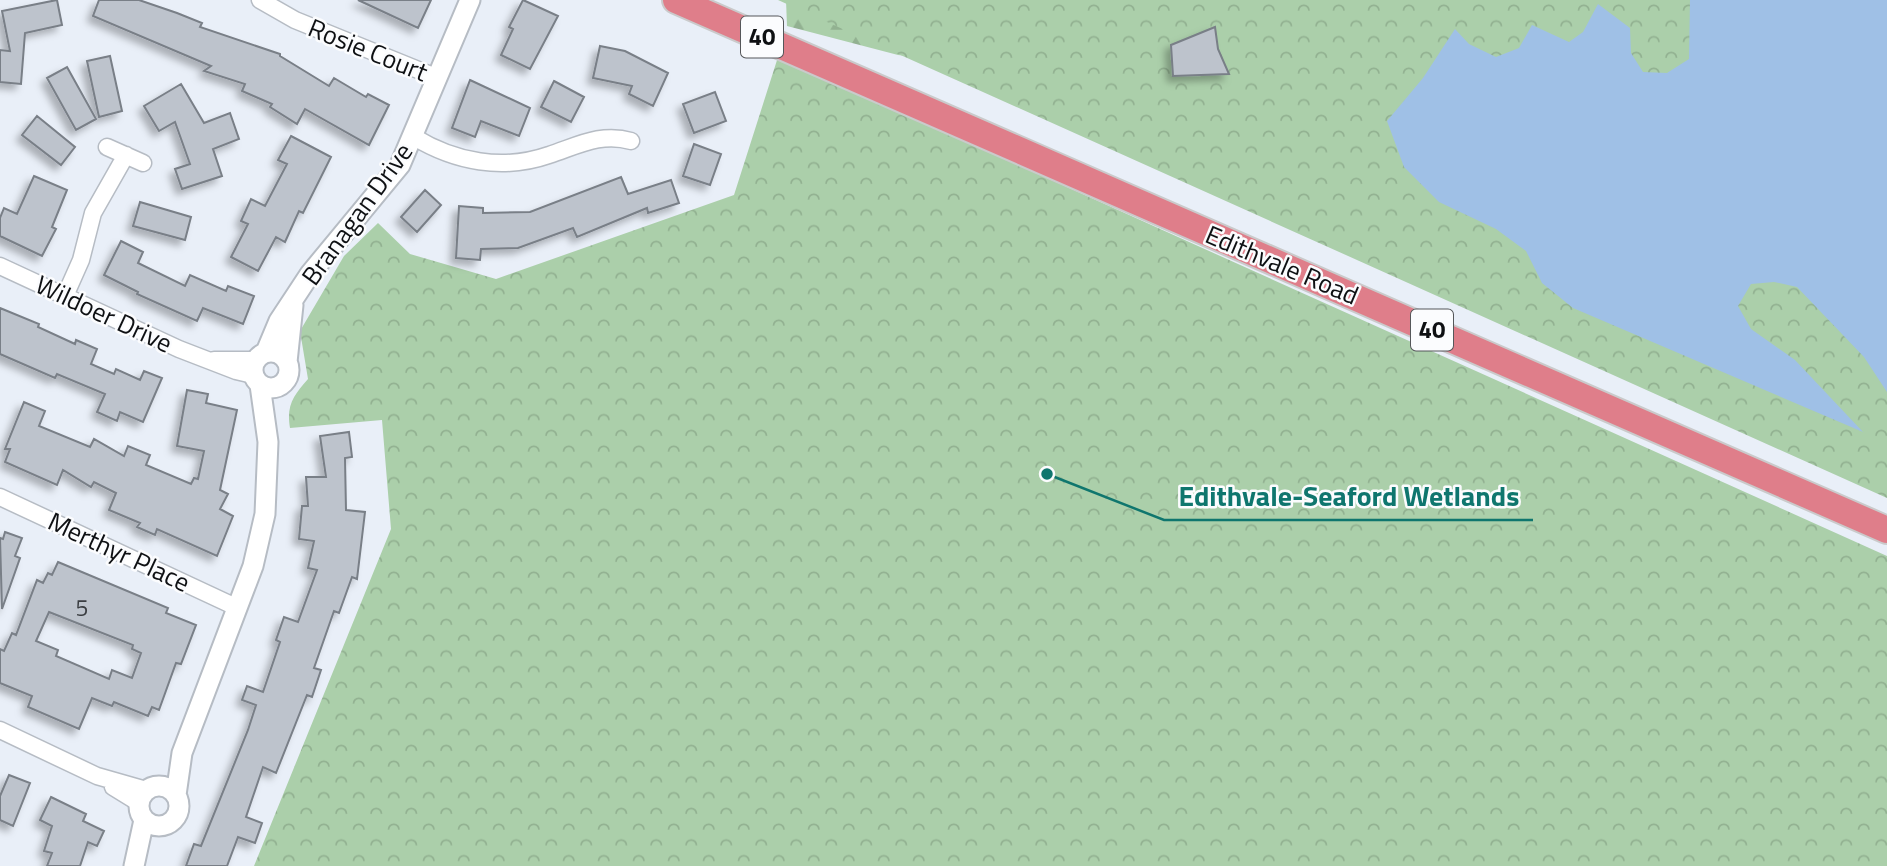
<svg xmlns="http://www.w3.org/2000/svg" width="1887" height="866" viewBox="0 0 1887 866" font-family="'Titillium Web',sans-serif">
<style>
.forest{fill:url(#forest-firs)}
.park{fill:url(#park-crowns)}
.water{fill:#9fc0e6}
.building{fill:#bdc3cc;stroke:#797f87;stroke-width:2;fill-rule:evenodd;filter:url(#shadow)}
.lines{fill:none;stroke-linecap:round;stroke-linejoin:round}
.minor-casing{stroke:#b6bcc4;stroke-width:19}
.tertiary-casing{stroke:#b6bcc4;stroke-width:23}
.trunk-casing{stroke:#cacacb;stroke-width:30}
.minor{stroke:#fff;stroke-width:16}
.tertiary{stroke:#fff;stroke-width:19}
.trunk{stroke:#df7e8a;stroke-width:26}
.labels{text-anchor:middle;stroke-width:5;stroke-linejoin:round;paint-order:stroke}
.number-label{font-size:23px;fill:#3a3d41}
.shield{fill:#fbfcfe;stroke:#55575a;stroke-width:2}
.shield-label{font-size:24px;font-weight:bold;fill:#0e1013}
.street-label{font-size:26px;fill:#0e1013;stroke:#fbfcfe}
.leader{fill:none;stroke:#0f766e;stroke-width:2.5}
.callout-dot{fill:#0f766e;stroke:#fbfcfe;stroke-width:2.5}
.callout-label{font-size:28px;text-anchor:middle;font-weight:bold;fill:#0f766e;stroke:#fbfcfe;stroke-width:5;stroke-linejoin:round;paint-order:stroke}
</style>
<defs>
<pattern id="forest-firs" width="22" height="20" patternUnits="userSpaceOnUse" patternTransform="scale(1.75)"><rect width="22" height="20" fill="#abcfaa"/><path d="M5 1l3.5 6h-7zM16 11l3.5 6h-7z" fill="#92b191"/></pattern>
<pattern id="park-crowns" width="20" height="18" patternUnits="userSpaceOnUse" patternTransform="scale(1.75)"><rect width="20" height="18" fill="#abcfaa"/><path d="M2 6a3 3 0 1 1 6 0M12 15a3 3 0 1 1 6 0" fill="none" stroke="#92b191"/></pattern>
<filter id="shadow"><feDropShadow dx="-5.5" dy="5.5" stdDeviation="3.5" flood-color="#0004"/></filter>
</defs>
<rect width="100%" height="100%" fill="#e9eff8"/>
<path class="forest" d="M786,0l159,60 -47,-5 -111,-29z"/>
<path class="park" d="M778,0h1109v498z
M778,57l1109,499v310h-1633l137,-337 -9,-109 -92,8c-4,-23 4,-33 18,-49l-8,-48 44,-75 34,-33 32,31 86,25 238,-84z"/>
<path class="water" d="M1690,0h197v392l-23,-35 -67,-70 -23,-5 -23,2 -13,22 13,23 44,31 68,72 -290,-124 -31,-25 -16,-32 -30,-22 -57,-27 -35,-35 -17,-46 36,-43 32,-49 14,15 27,13 23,-9 13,-23 37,17 14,-10 15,-28 32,24 1,25 12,19 24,1 22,-14z"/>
<path class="building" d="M57,0l5,25 -37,8 -4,51 -21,-2v-32l10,1 -8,-40z
M99,0h40l38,13 25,10 -2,4 80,27v2l49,30 5,-8 32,19 2,-3 21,11 -20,40 -64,-36 -8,15 -27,-17 2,-3 -30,-13 3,-7 -41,-13 7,-5 -118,-50z
M358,0h73l-13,28z
M523,0l35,16 -28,53 -29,-14 12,-26 -4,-2z
M1215,27l3,22 11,25 -56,2 -2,-31z
M600,46l25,5 43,22 -15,33 -24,-12 3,-8 -39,-8z
M110,56l12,55 -23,6 -12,-56z
M67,67l29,52 -20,11 -29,-52z
M470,80l60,28 -11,28 -38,-15 -6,16 -23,-9z
M554,81l30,16 -13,25 -30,-15z
M181,84l23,39 26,-10 9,26 -26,10 9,27 -40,13 -7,-20 15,-5 -15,-42 -16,9 -15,-25z
M715,92l11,29 -32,12 -11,-29z
M37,116l38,31 -14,18 -39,-30z
M291,136l40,21 -28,56 -4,-2 -14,31 -9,-5 -18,34 -27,-14 17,-33 -7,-3 10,-22 14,7 22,-42 -9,-4z
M694,144l27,10 -11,31 -27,-9z
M34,176l33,14 -15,37 4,2 -14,27 -42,-20v-18l4,-10 13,6z
M621,177l7,17 43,-14 8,23 -31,10 -1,-5 -70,29 -4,-9 -55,20 -37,1 -1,11 -24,-2 3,-52 24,2v5l47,-1z
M425,190l16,15 -24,27 -16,-15z
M140,202l51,15 -6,23 -52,-14z
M121,241l22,11 -5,11 47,23 5,-11 36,16 2,-5 26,10 -11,28 -40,-16 -6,13 -60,-27 1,-2 -34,-17z
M0,308l39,16 -1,3 37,17 1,-4 21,9 -6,15 23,10 2,-5 24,11 4,-9 18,7 -19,44 -23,-10 -3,9 -20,-9 8,-18 -48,-20 -2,4 -55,-24z
M187,390l21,4 -2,9 31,7 -17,80 8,4 -8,15 13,7 -16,40 -60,-27 -2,6 -18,-8 3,-4 -31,-13 7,-17 -22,-11 -3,5 -28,-17 -6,15 -52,-23 5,-13h-5l19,-47 21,9 -6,15 51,21 4,-8 30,17 4,-10 22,9 -4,10 45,19 3,-6 4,1 6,-28 -27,-5z
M349,432l3,25 -7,1 1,52 19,2 -8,67 -5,-2 -13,36 -5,-2 -20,57 7,2 -9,27 -5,-2 -31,78 -13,-6 -17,50 16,6 -7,20 -17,-6 -11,29h-41l8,-22 7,2 47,-116 8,-25 -14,-5 5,-14 16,6 17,-50 -4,-2 8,-23 14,5 19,-52 -9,-2 6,-27 -15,-2 3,-33h6l-2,-29h20l-6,-41z
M5,532l17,6 -7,18 5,2 -18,51 -2,-71 3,1z
M58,562l110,46 -2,5 30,12 -15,39 -5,-1 -17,47 -7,-3 -4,9 -34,-14 -2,4 -20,-8 -13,31 -51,-22 4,-11 -32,-13v-34l4,2 8,-18 4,2 21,-55 6,3 5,-10 4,2zM49,612l84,33 -1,4 9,4 -9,25 -20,-8 -3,9 -53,-23 2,-6 -22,-9z
M9,775l21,8 -17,43 -13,-6v-24z
M51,797l35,17 -3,7 21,10 -7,15 -9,-4 -8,24h-33l5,-13 -8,-2 8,-25 -12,-6z"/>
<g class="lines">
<g class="minor-casing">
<path id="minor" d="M260,0l35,20 143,58
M414,137c41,25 89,34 135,18 28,-9 52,-23 82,-14
M107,147l36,16
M0,266l179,83 57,22 17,4
M65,296l16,-36 12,-47 33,-58
M214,360h42
M0,497l238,111
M0,730l97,46 49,14
M113,787l26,16"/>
</g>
<g class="tertiary-casing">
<path id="tertiary" d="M253 370a18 18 0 1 1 36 0a18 18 0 1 1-36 0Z
M266,352l13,-31 31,-47 90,-109 70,-165
M287,362l6,-57
M139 806a20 20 0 1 1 40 0a20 20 0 1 1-40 0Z
M176,795l6,-42 71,-187 12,-52 3,-72 -8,-57
M134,866l10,-46"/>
</g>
<g class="trunk-casing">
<path id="trunk" d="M676,0l1211,530"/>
</g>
<use href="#minor" class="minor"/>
<use href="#tertiary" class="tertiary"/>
<use href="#trunk" class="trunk"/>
</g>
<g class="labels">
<g class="number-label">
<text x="82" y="616">5</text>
</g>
<g class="shield">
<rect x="741" y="16.5" width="42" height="41" rx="5"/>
<rect x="1411" y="309.5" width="42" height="41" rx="5"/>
</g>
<g class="shield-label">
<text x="762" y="45">40</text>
<text x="1432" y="338">40</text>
</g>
<g class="street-label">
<text transform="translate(368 50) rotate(22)" y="9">Rosie Court</text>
<text transform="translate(357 214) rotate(-54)" y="9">Branagan Drive</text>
<text transform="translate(1282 265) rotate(23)" y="9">Edithvale Road</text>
<text transform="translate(104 314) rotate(25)" y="9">Wildoer Drive</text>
<text transform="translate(119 552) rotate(25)" y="9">Merthyr Place</text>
</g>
</g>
<path class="leader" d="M1047 474L1164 520H1533"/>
<circle class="callout-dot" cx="1047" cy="474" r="7"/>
<g class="callout-label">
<text x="1349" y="506">Edithvale-Seaford Wetlands</text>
</g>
</svg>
